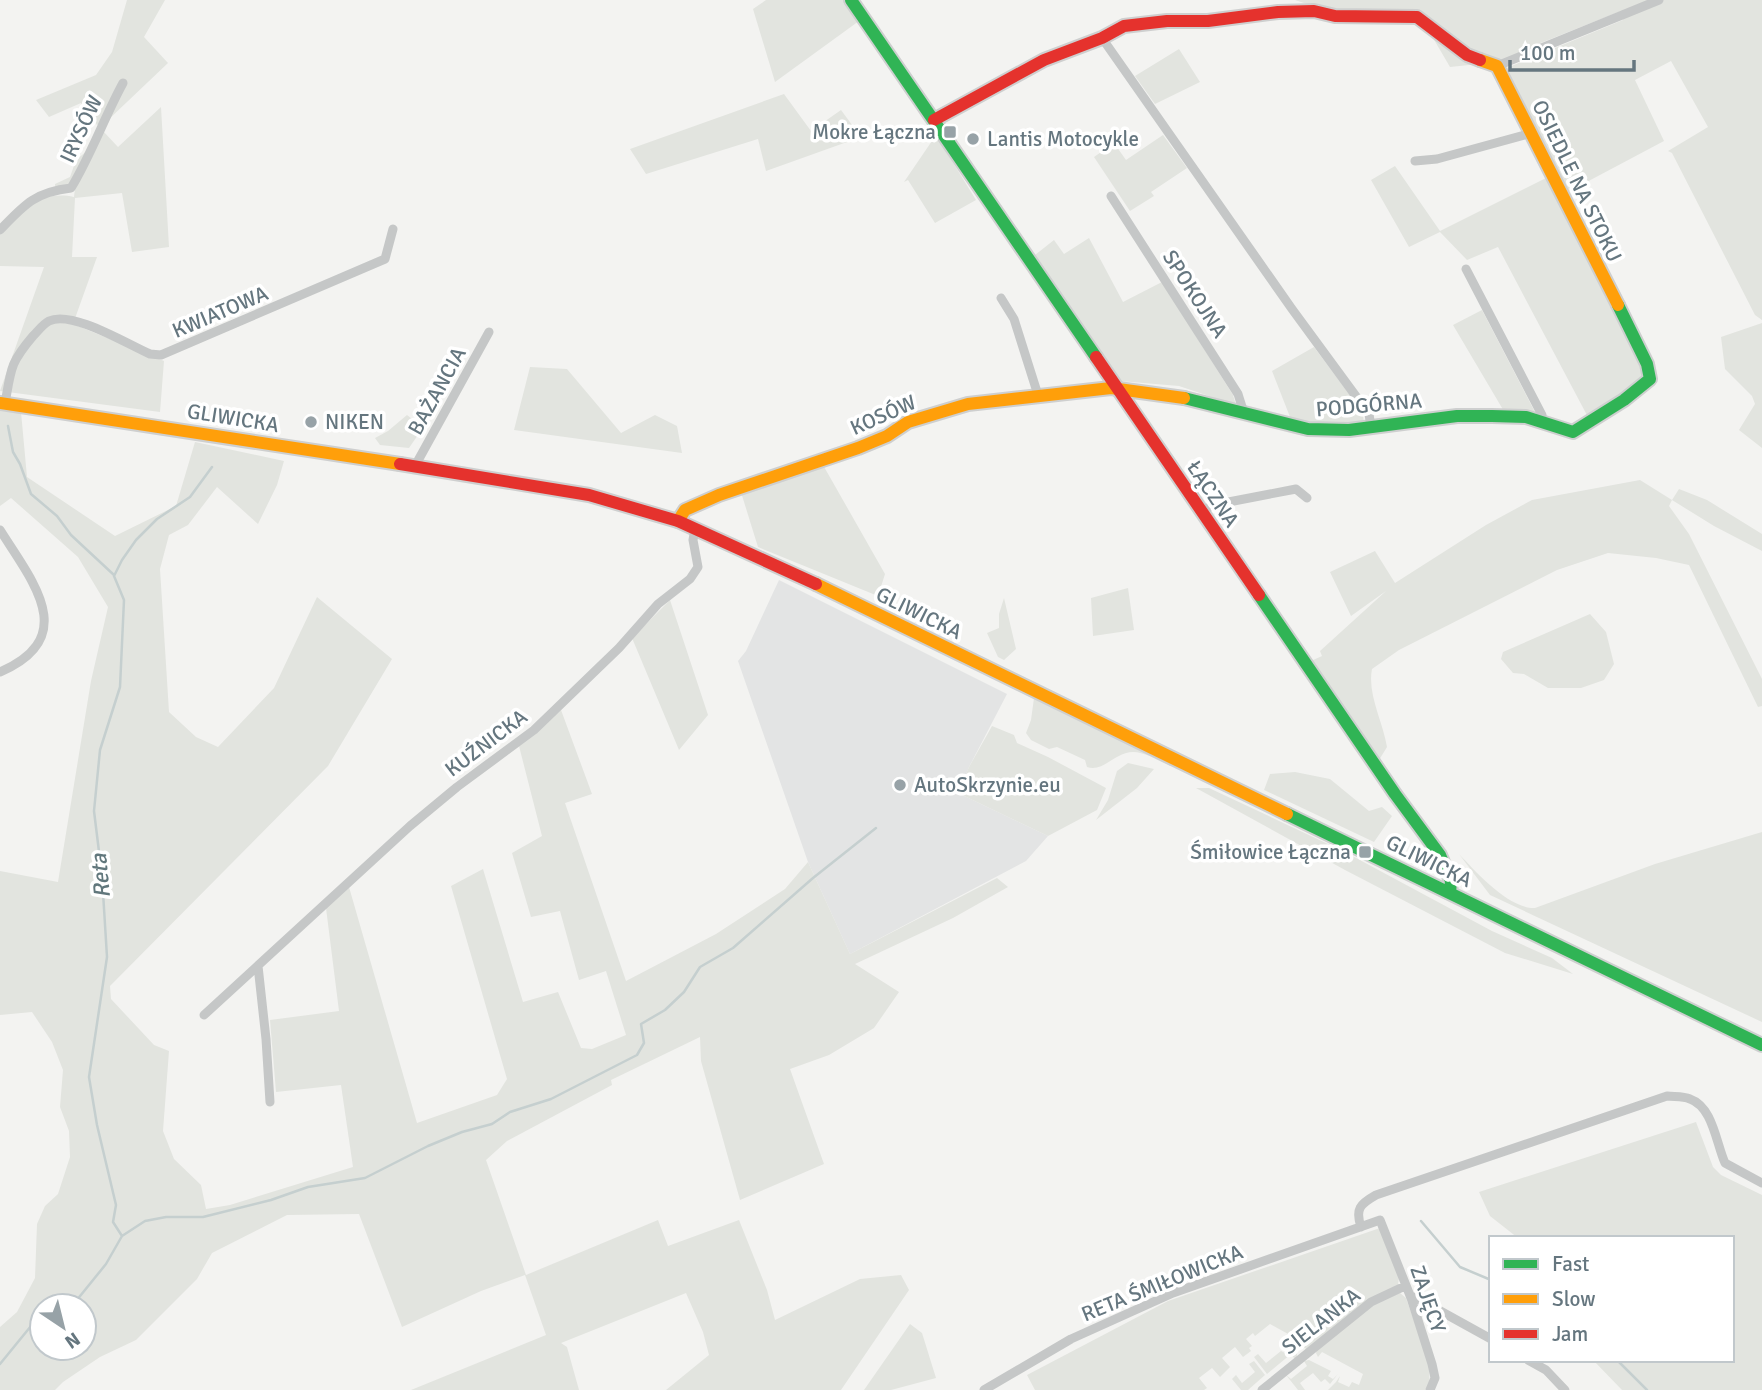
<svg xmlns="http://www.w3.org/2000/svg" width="1762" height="1390" viewBox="0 0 1762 1390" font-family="Signika,sans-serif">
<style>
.built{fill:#e3e4e4}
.green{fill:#e2e4df;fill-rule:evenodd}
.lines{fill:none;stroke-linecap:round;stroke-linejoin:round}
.stream{stroke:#c5cfcf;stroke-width:2.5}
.fast-casing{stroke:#cecfcf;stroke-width:16}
.slow-casing{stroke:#cecfcf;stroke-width:16}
.jam-casing{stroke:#cecfcf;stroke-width:16}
.street{stroke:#c5c7c7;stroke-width:9}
.fast{stroke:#30b455;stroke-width:12}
.slow{stroke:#ff9f0a;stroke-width:12}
.jam{stroke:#e5322d;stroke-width:12}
.poi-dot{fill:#97a2a7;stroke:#fff;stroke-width:2.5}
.labels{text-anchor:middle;stroke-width:7;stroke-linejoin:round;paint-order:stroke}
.street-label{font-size:21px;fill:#65767f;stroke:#fff}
.poi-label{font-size:21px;fill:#65767f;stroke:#fff;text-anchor:start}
.water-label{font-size:23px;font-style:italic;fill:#61777c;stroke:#fff}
</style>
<rect width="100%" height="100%" fill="#f3f3f1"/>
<path class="built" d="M779,580l228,114 -38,73 -11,26 90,43 -22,25 -176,93 -42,-92 -70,-201 8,-10z"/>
<path class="green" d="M127,0h38l-21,37 24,26 -61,58 -10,4 -16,-22 -32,14 -13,-17 60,-25 16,-23z
M766,0h78l15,21 -84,61 -22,-73z
M1295,0h467v320l-7,-5 -83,-162 -4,-2 40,-24 -37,-66 -36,19 29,61 -98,52 -62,-124 119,-49 -2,-9 -88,35 -26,15 -57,6 -31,-53 -67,5z
M1179,49l21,33 -45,22 -20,-28z
M784,94l27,37 30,-21 20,27 -95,34 -8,-32 -112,35 -16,-25z
M161,107l8,140 -37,5 -10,-59 -47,5 -3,59h25l-24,67 91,37 -4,51 -160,-21 44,-124 -44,-1v-32c21,-24 40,-44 74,-37l1,-9 -20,-2v-2l15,-7 6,-17 12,-10 15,-19 15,16z
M936,135l40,65 -41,23 -27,-43 -4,2z
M1163,135l24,33 -36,24 3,4 -24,15 -36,-54 20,-14 12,17z
M1395,166l45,65 106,-53 100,193 -3,10 -54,38 -91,-172 -31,13 -27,-28 -31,15 -38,-67z
M1089,238l34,64 39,-20 71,113 3,10 -57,-19 -59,-5 -85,-126 19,-15 10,14z
M1482,310l55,106 -32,-3 -52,-88z
M1762,323v125l-23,-18 16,-26 -3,-8 -27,-27 -4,-32z
M1314,347l48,64 2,11 -58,5 -14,-5 -20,-51z
M530,367l37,2 54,64 34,-18 22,11 5,27 -168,-23z
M0,411l21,1 6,65 88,59 61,-30 19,-64 89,19 -7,24 -19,39 -41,-37 -29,38 -19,10 -9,34 9,143 27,25 22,10 56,-59 43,-91 75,62 -64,107 -218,220 1,13 43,46 15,6 -6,80 11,28 27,26 5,24 24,-4 123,-38 -12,-82 -65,7 -6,-72 69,-9 -13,-103 23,-21 68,236 80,-28 10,-16 -56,-193 32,-17 40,133 35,-10 23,56 11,1 34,-14 -20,-64 -27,9 -19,-69 -29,6 -19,-64 30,-17 -23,-90 42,-36 31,84 -27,9 61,178 90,-47 69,-45 23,-27 42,92 147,-76 11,9 -55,31 -98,46 44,28 -25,36 -45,27 -39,14 34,95 -84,36 -39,-139 -1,-24 -89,43 1,5 -105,56 -21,19 40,115 132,-55 10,26 71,-26 28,70 8,30 85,-41 41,-4 8,15 -68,100h-175l43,-35 -6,-23 -17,-39 -125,50 6,4 12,43h-168l135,-55 -21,-60 -44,16 -79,36 -43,-113 -72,1 -75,38 -15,26 -61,61 -36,17 -37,25 -8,8h-55v-63l17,-15 18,-34 2,-54 8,-18 13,-12 12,-37 -1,-26 -9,-24 3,-37 -11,-28 -20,-30 -32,3v-144l58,11 33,-201 17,-74 -30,-50 -67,-59 -11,8zM42,1306h42v42h-42z
M407,415l9,7 4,10 -11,16 -29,-3 -5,-7 13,-7z
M823,465l62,109 -7,22 -120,-49 -18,-58z
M1640,480l32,20 7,-11 28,11 55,34v17l-48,-25 -42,-26 -3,6 20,28 73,145v27l-4,1 -69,-142 -33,-7 -48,-5 -51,17 -158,80 -27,19c-5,25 11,53 15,78l-8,13 -68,-99 11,-5 -2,-5 66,-60 -35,25 -21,-44 45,-21 20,32 91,-58 46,-25z
M1128,588l6,42 -41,6 -2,-38z
M1004,598l12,51 -12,11 -6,-3 -11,-24 12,-5v-14z
M670,600l38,115 -29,35 -47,-112z
M1590,614l16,18 8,32 -10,16 -23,8h-33l-24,-14 -11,-1 -12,-14 2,-7z
M1034,698l136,66v2c-11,-5 -25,-14 -37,-14 -18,0 -30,21 -46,15l-2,-7 -28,-13 -8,2 -18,-9 -5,-7 5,-13z
M992,726l22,9 3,8 31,14 58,31 -9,22 -49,26 -90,-43 11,-26z
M1128,763l26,6 -17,19 -41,32 12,-20 9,-29z
M1295,772l35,7 39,32 13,-4 10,9 -18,26 -110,-52 6,-16z
M1196,788h13l134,63 149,80 60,27 21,16 -68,-21 -160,-83z
M1762,832v190l-272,-127 -31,-41c17,18 50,55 76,54l120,-44z
M1696,1122l17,45 8,8 41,20v195h-140l-29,-30h139v-122h-214l-28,-22 -11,-24z
M1380,1228l19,49 -1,8 -91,64 -11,-4 3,-5 -29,-16 -15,12 -2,-3 -7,6 6,7 -3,2 2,3 -8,6 -8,-10 -13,11 8,9 -10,10 -8,-9 -13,10 8,10 -3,2h-169l-8,-15 141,-74z
M1400,1293l6,5 22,62 2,24 -5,6h-97l8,-8 4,-6 -2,6 11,5 3,-5 7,3 4,-11 -41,-22 -4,5 -2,-4 1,-3 54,-45z
M910,1324l12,9 14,45 -45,12h-27z
M1290,1349l7,4v5l-2,1 -4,-5 -24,20 -13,-17 4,-3 8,9 15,-12 6,3z
M1309,1360l22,11 -3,5 5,3 5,-5 -8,10 -5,-5 -4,3 -8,-9 -13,10 5,7h-7l-12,-15 5,4 16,-13 -3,-5z
M1254,1361l11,14 -17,15h-7l-9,-11 4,-4 6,8 13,-11 -6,-8z"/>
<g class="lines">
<path class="stream" d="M8,426l5,26 7,12 11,30 26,22 14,19 43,40
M1421,1221l39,46 31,13
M122,1236l-9,-14 3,-17 -19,-80 -8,-48 18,-120 -5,-81 -8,-65 6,-61 20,-63 4,-87 -10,-24 8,-16 14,-20 21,-21 33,-22 22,-30
M72,1306l34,-42 16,-28 23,-15 21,-4h37l68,-17 37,-13 57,-9 63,-32 34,-14 30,-8 18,-12 41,-13 86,-44 7,-12 -3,-19 24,-14 19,-18 16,-25 33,-19 80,-70 63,-50
M1617,1360l30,30
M0,1364l31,-38 11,-3"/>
<g class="fast-casing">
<path id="fast" d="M851,0l245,357
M1184,398l124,31 41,1 108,-14h35l34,1 47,15 51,-32 26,-21 -3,-15 -29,-59
M1259,595l136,199 45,61 11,26 -1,12
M1287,814l475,231"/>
</g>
<g class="slow-casing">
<path id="slow" d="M1480,60l17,6 121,239
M0,403l400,61
M678,521l7,-11 34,-15 139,-47 29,-12 21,-14 60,-18 143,-16 73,10
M816,584l471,230"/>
</g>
<g class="jam-casing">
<path id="jam" d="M934,120l110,-60 58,-22 22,-12 43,-5h41l70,-9 36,-1 21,5 82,1 50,38 13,5
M1096,357l163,238
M400,464l189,31 89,26 138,63"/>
</g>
<path class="street" d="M1102,38l190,271 77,105 2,13
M1497,66l162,-66
M1415,161l22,-2 95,-26
M1111,196l127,198 6,19
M0,230c24,-25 35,-38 71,-42 20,-33 33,-70 52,-105
M1466,269l76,146v7
M1001,298l13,21 24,76
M5,404c6,-35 5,-41 28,-68 5,-5 10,-12 16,-15 23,-11 78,23 101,33l11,1 224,-96 8,-30
M415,466l74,-134
M1201,512l12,-7 83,-16 11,9
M0,530c32,51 81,107 0,142
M258,966l8,73 4,63
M204,1015l206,-189 47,-39 77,-57 85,-82 39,-44 32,-25 8,-12 -5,-27 2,-12
M1361,1227c-6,-18 -1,-23 15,-32l291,-99c7,1 16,0 23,3 23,8 26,44 35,64l37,20
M1411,1298l4,-1 76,42
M1528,1360l18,10 19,20
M984,1390l87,-51 102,-46 207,-73 31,78 21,66 3,14 -5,12
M1262,1390l109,-88 34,-16"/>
<use href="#fast" class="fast"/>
<use href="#slow" class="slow"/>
<use href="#jam" class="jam"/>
</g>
<g class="poi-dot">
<rect x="943" y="125" width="14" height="14" rx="3.5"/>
<circle cx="973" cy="139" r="7"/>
<circle cx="311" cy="422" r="7"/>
<circle cx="900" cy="785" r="7"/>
<rect x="1358" y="845" width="14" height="14" rx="3.5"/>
</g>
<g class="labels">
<g class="street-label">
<text transform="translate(81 129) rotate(-65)" y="7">IRYSÓW</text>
<text transform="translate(1577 181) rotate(64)" y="7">OSIEDLE NA STOKU</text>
<text transform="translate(1195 294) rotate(57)" y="7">SPOKOJNA</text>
<text transform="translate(220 312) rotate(-23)" y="7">KWIATOWA</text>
<text transform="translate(437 391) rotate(-61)" y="7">BAŻANCIA</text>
<text transform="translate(1369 405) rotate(-5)" y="7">PODGÓRNA</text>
<text transform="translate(883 415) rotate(-24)" y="7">KOSÓW</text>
<text transform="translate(233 418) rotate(9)" y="7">GLIWICKA</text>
<text transform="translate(1213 494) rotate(56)" y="7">ŁĄCZNA</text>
<text transform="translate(919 613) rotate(26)" y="7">GLIWICKA</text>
<text transform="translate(486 743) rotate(-37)" y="7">KUŹNICKA</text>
<text transform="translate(1429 861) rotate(26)" y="7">GLIWICKA</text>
<text transform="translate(1162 1283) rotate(-22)" y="7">RETA ŚMIŁOWICKA</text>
<text transform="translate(1428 1299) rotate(71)" y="7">ZAJĘCY</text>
<text transform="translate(1321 1321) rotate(-38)" y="7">SIELANKA</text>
</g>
<g class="poi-label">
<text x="936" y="139" text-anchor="end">Mokre Łączna</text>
<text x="987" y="146">Lantis Motocykle</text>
<text x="325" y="429">NIKEN</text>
<text x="914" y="792">AutoSkrzynie.eu</text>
<text x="1351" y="859" text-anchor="end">Śmiłowice Łączna</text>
</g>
<g class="water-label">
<text transform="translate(100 876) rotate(-95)" y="8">Reta</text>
</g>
</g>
<rect x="1489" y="1236" width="245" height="126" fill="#ffffff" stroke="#c1c8cc" stroke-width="2"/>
<rect x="1503" y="1259" width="35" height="10" fill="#30b455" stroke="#c1c8cc" stroke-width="2"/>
<text x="1552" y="1271" font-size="21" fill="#65767f">Fast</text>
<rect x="1503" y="1294" width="35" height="10" fill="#ff9f0a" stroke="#c1c8cc" stroke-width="2"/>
<text x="1552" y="1306" font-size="21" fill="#65767f">Slow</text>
<rect x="1503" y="1329" width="35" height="10" fill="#e5322d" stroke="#c1c8cc" stroke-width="2"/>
<text x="1552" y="1341" font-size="21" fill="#65767f">Jam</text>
<g transform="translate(63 1327) rotate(145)"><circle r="33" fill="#ffffff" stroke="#c1c8cc" stroke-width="2"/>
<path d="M0-5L12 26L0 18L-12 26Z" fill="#97a2a7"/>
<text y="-10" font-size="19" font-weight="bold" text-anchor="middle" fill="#65767f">N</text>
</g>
<path d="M1510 60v10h124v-10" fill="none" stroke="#65767f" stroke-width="3.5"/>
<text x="1520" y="60" font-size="21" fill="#65767f" stroke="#ffffff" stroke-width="5" paint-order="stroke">100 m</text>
</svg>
